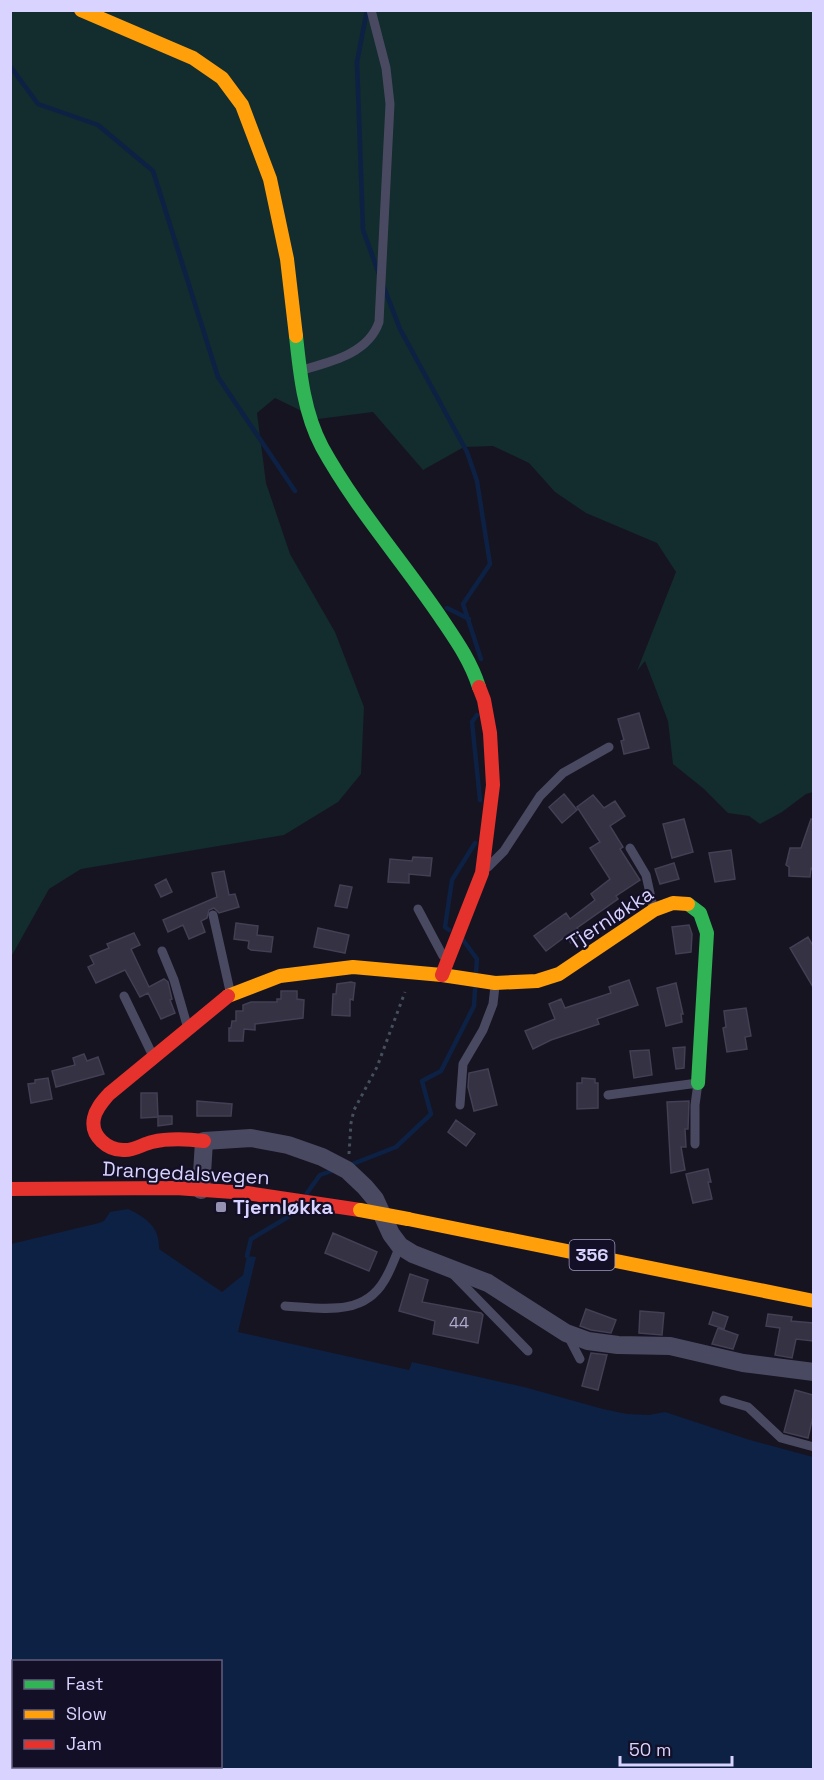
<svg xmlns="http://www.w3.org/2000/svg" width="824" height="1780" viewBox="0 0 824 1780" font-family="'Space Grotesk',sans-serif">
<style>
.green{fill:#132c2d}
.water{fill:#0d2144;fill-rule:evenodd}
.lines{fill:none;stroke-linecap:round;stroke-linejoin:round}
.stream{stroke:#0d2144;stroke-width:4.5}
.building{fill:#343243;stroke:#433f54;stroke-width:1.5}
.path{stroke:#44505f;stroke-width:3;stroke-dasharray:3 4.5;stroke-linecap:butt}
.lane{stroke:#4a4962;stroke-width:9}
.street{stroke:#4a4962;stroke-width:18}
.fast{stroke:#30b455;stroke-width:14}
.slow{stroke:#ff9f0a;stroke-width:14}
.jam{stroke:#e5322d;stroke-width:14}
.slow-bridge{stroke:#ff9f0a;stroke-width:14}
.poi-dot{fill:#9591b1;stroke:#130f26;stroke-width:2}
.labels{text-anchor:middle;stroke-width:4.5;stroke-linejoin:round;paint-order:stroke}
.number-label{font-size:16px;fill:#b0acd0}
.shield{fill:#130f26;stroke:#9e99be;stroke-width:1.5}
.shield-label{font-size:18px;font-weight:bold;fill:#d9d4ff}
.street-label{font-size:20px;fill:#d9d4ff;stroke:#130f26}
.poi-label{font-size:20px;font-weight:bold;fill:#d9d4ff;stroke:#130f26;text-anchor:start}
</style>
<rect width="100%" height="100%" fill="#161421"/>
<path class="green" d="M11,11h802v781l-7,2 -24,18 -22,12 -11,-8 -21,-3 -24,-24 -31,-25 -5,-43 -23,-60 -8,10 39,-99 -19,-29 -71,-30 -31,-21 -26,-29 -36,-17 -29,1 -41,23 -50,-58 -55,7 -43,-21 -18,15 9,70 24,71 45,78 29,75 -3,67 -23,28 -54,33 -203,34 -32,20 -38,68z"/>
<path class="water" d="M128,1209c19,9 32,19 31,40l63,43 21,-17 4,-19 9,1 -18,75 171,38 3,-8 112,25 79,22 24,5 22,1 16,-3 85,28 63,17v312h-802v-525l88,-21 5,-2 6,-9zM14,1662h206v104h-206z"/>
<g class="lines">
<path class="stream" d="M367,10l-10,52 6,168 16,44
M10,66l28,38 60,21 55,46 65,206 77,114
M383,285l17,44 67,123 10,29 13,83 -27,40 18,55
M447,608l22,11
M477,715l-5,7 8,78
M449,930l-4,-3 7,-47 23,-37
M463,940l14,19 -1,13
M350,1165l46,-18 35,-33 -9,-33 19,-10 33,-65 1,-17
M307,1193l13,-18 14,-5
M247,1256l4,-17 37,-22 4,-6"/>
</g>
<path class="building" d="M639,713l10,35 -25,6 -3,-13 3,-1 -6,-21z
M564,794l13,16 -15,13 -13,-16z
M593,795l11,13 11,-7 10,15 -15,10 13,21 -3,2 20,31 -24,16 2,3 -41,29 5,6 -11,9 -5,-7 -20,15 -12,-15 32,-23 4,6 25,-19 -4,-6 19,-15 -20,-31 10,-6 -23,-35z
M684,819l9,33 -21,6 -9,-34z
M811,819h2v50l-2,-1 -1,9 -21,-1v-9l-3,-2 4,-17h11z
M731,850l4,29 -20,3 -6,-29z
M413,857l19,1 -2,18 -21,-2v9l-21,-1 2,-23 22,2z
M674,863l5,16 -19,5 -5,-15z
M224,871l5,24 6,-1 4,13 -20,6 -5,-5 -5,2 -2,8 -6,3 4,11 -16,7 -6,-14 -15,7 -5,-12 54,-23 -5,-24z
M166,879l6,13 -11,5 -6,-12z
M340,885l12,2 -5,21 -12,-2z
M236,923l22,3 -1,9 16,2 -2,15 -20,-2 -3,-2 1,-7 -15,-2z
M689,925l3,9 -1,18 -15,2 -4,-27z
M318,928l31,7 -4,18 -31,-6z
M134,933l6,12 -9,4 18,38 15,-8 4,3 4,17 -2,1 5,13 -14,6 -13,-26 -8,4 -15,-27 -29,13 -8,-16 6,-3 -4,-8 19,-8 -2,-4z
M808,937l5,9v41l-23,-39z
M629,980l9,25 -41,14 2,5 -48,16 -18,9 -8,-18 30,-12 -6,-15 12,-5 4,9 46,-15 -2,-6z
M351,982l4,1 -2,17 -3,-1v17l-18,-1 1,-21h3l1,-10z
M676,983l7,31h-2l1,8 -16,4 -9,-38z
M281,991h16v8l7,1 -1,18 -48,6v6l-11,-1 -1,12h-14v-13h2l1,-7h4v-10h7v-6l8,-3h26v-3h4z
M746,1008l5,28 -6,1 2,12 -20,3 -4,-24 3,-1 -2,-16z
M685,1047l-1,21 -8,1 -3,-21z
M649,1050l3,25 -18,3 -4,-27z
M84,1054l3,7 11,-4 6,17 -48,13 -4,-16 23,-6 -2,-7z
M488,1069l9,36 -23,6 -6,-24 1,-14z
M48,1078l4,21 -21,4 -3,-19 7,-1v-3z
M582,1078l13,1v4h3v25l-21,1v-26h5z
M141,1093h16l1,24 -17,1z
M197,1101l35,3 -1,12h-34z
M689,1101l-1,28h-3l1,18h-5l4,23 -14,3 -4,-71z
M158,1116h14v8l-14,2z
M456,1120l19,14 -9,12 -18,-14z
M708,1169l3,13h-3l4,17 -19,4 -7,-29z
M333,1233l44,19 -8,19 -44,-18z
M410,1274l18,6 -6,22 59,11 2,2 -5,28 -45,-9 2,-13 -36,-10z
M586,1309l30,11 -5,13 -20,-3 -11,-4z
M640,1311l24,2 -2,22 -23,-2z
M713,1312l15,5 -4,12 -15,-5z
M768,1314l24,3 -1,4 22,2v18l-17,-2 -4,19 -17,-3 5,-27 -14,-2z
M718,1328l20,7 -5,14 -21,-5z
M591,1353l16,2 -9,35 -16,-4z
M795,1390l18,5v21l-5,22 -24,-6z"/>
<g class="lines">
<path class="path" d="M349,1154l2,-31 3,-13 23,-43 28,-75"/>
<path class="lane" d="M302,370c28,-8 66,-16 77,-48l11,-218 -4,-36 -15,-58
M630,848l16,27 7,32
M488,867l16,-16 36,-55 23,-23 46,-26
M418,909l25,47
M213,915l17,76
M162,951l12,29 13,45
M124,996l29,60
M608,1095l90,-12 -3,22v39
M460,1105l3,-41 20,-34 10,-26 2,-18
M450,1271l78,80
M285,1306c36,2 78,11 99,-25 7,-11 11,-24 16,-35
M567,1334l13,25
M724,1400l24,7 33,31 33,9"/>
<path class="street" d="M201,1190l3,-49 47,-3 37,7 34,12 25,13 18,17 10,12 16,35 9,12 13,8 75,29 78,50 22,8 30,4 52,1 73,17 71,9"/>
<path class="fast" d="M296,336c4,38 8,77 26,111 33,60 79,112 117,168 16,24 31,44 40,72
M688,904l12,9 7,20 -9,150"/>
<path class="slow" d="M81,10l112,48 29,20 20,27 28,74 17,80 9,77
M228,996l52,-20 73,-9 89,8 53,8 42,-2 22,-7 95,-64 19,-7 15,1
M408,1219l406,82"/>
<path class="jam" d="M442,975l40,-102 11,-88 -3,-52 -6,-33 -5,-13
M204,1141c-17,-2 -35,-3 -52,1 -9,2 -17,8 -27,8 -17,1 -35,-14 -31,-32 2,-10 9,-17 15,-24l119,-98
M10,1189l166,-1 71,5 113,17"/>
<path class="slow-bridge" d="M360,1210l48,9"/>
</g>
<rect class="poi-dot" x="215" y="1201" width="12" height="12" rx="3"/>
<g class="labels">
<g class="number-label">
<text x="459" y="1328">44</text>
</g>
<rect class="shield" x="569.5" y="1240" width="45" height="30" rx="4.5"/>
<g class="shield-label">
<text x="592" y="1261">356</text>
</g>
<g class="street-label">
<text transform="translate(610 918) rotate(-33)" y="7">Tjernløkka</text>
<text transform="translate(186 1173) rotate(3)" y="7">Drangedalsvegen</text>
</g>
<g class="poi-label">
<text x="233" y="1214">Tjernløkka</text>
</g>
</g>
<rect width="824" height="1780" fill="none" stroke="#d9d4ff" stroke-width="24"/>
<rect x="12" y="1660" width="210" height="108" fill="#130f26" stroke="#625e7d" stroke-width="1.5"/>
<rect x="24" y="1680" width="30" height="9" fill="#30b455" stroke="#625e7d" stroke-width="1.5"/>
<text x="66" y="1690" font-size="18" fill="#d9d4ff">Fast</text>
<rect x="24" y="1710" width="30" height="9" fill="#ff9f0a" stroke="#625e7d" stroke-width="1.5"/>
<text x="66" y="1720" font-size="18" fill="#d9d4ff">Slow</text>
<rect x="24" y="1740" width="30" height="9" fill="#e5322d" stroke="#625e7d" stroke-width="1.5"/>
<text x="66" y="1750" font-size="18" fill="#d9d4ff">Jam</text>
<path d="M620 1756v9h112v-9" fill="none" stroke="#d9d4ff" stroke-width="3"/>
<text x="629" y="1756" font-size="18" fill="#d9d4ff" stroke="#130f26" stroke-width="4.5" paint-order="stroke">50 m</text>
</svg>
